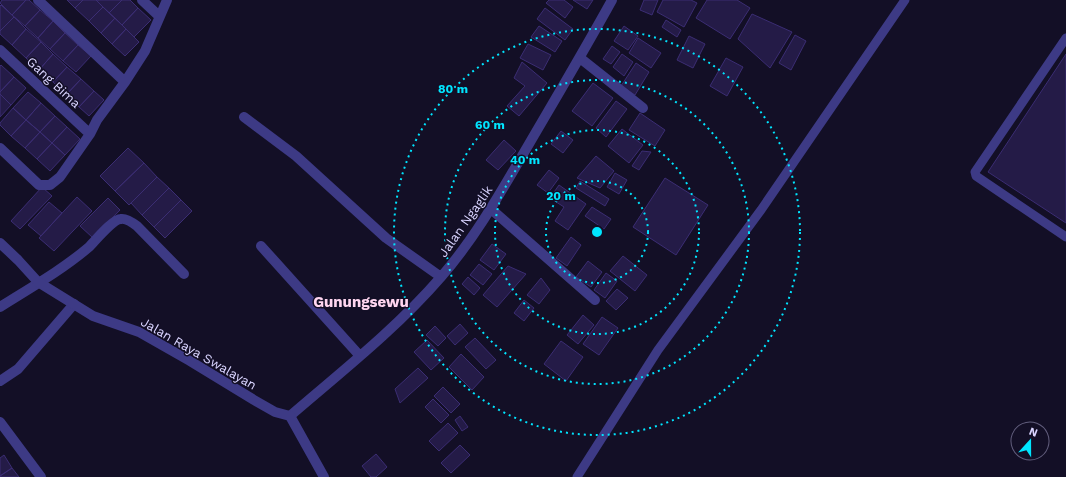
<svg xmlns="http://www.w3.org/2000/svg" width="1066" height="477" viewBox="0 0 1066 477" font-family="'Work Sans',sans-serif">
<style>
.building{fill:#241b47;stroke:#3b2d73}
.lines{fill:none;stroke-linecap:round;stroke-linejoin:round}
.service{stroke:#3d3a85;stroke-width:9}
.minor{stroke:#3d3a85;stroke-width:10}
.tertiary{stroke:#3d3a85;stroke-width:10}
.ring{fill:none;stroke:#00e5ff;stroke-width:2;stroke-dasharray:2 4}
.labels{text-anchor:middle;stroke-width:3;stroke-linejoin:round;paint-order:stroke}
.street-label{font-size:13px;fill:#d9d4ff;stroke:#130f26}
.quarter-label{font-size:15px;font-weight:bold;fill:#ffd6f0;stroke:#130f26}
.centre{fill:#00e5ff;stroke:#130f26;stroke-width:2}
.ring-label{font-size:12px;text-anchor:middle;font-weight:bold;fill:#00e5ff;stroke:#130f26;stroke-width:3;stroke-linejoin:round;paint-order:stroke}
</style>
<rect width="100%" height="100%" fill="#130f26"/>
<path class="building" d="M2,0h24l-14,15 -12,-12z
M26,0h3l11,10 -15,16 -13,-11z
M67,0h16l-8,8z
M83,0h13l7,7 -14,14 -14,-13z
M99,0h23l-13,13 -12,-12z
M122,0h8l8,8 -16,17 -13,-12z
M549,0h15l9,7 -8,11 -19,-15z
M573,0h20l-6,9z
M644,0h14l-6,15 -12,-5z
M663,0h28l6,3 -13,24 -27,-15z
M707,0h30l13,8 -20,31 -34,-21z
M1,5l13,12 -14,14v-25z
M103,7l12,11 -14,15 -12,-12z
M138,8l13,12 -17,17 -12,-12z
M545,8l28,21 -8,11 -28,-21z
M40,10l13,11 -15,17 -13,-12z
M752,14l40,18 -22,36 -32,-29z
M14,17l12,12 -14,16 -12,-11v-3z
M115,18l11,11 -14,15 -11,-11z
M666,20l15,10 -4,7 -15,-10z
M53,21l12,12 -15,16 -12,-11z
M539,26l23,15 -7,11 -24,-15z
M624,26l14,10 -10,14 -14,-9z
M26,29l15,13 -15,16 -14,-13z
M126,29l13,13 -14,14 -13,-12z
M65,33l13,12 -15,16 -13,-12z
M795,35l11,6 -15,29 -12,-7z
M689,36l16,8 -12,24 -16,-8z
M638,38l23,15 -10,15 -22,-15z
M41,42l12,12 -14,16 -13,-12z
M528,44l23,11 -8,15 -23,-12z
M78,45l13,11 -15,16 -13,-11z
M612,46l8,6 -9,12 -8,-5z
M53,54l14,13 -14,15 -14,-12z
M622,54l11,8 -9,14 -11,-9z
M1066,54v169l-78,-51z
M726,58l17,9 -16,29 -17,-10z
M522,62l25,21 -28,33 -12,-10 18,-20 -11,-8z
M636,63l13,9 -14,23 -14,-9z
M1,65l13,12 -14,15v-26z
M67,67l14,12 -15,16 -13,-13z
M14,77l12,11 -15,17 -11,-11v-2z
M81,79l13,12 -15,16 -13,-12z
M593,83l20,15 -21,28 -20,-15z
M94,91l10,9 -15,16 -10,-9z
M28,92l13,11 -15,17 -13,-12z
M0,94l11,11 -11,12z
M616,101l11,8 -21,28 -10,-9z
M41,103l14,13 -15,16 -14,-12z
M13,108l13,12 -15,16 -11,-11v-2z
M640,113l25,17 -10,16 -26,-16z
M55,116l12,11 -15,16 -12,-11z
M26,120l14,12 -15,16 -14,-12z
M67,127l13,12 -15,16 -13,-12z
M622,129l21,16 -14,18 -21,-17z
M561,131l12,9 -10,13 -12,-9z
M40,132l12,11 -15,16 -12,-11z
M504,140l12,11 -18,19 -12,-10z
M52,143l13,12 -15,16 -13,-12z
M128,148l16,15 -29,28 -15,-15z
M642,151l9,1 -12,18 -7,-4z
M596,156l18,15 -14,17 -23,-10z
M144,163l13,14 -28,28 -14,-14z
M549,170l10,8 -11,15 -11,-8z
M615,173l12,7 -8,14 -12,-7z
M157,177l12,11 -27,27 -11,-12z
M665,178l43,27 -32,50 -43,-28z
M580,181l29,18 -4,7 -29,-18z
M559,185l27,19 -18,26 -13,-9 9,-14 -14,-9z
M42,187l10,9 -32,33 -9,-8z
M169,188l12,12 -27,27 -12,-12z
M77,197l15,14 -38,40 -15,-13z
M108,198l12,12 -27,28 -13,-12z
M181,200l11,11 -27,27 -11,-11z
M49,202l13,11 -21,23 -13,-11z
M592,207l19,12 -7,10 -19,-13z
M571,237l10,8 -14,21 -11,-8z
M492,244l14,10 -12,16 -14,-10z
M623,256l24,19 -12,16 -25,-20z
M588,261l14,11 -11,15 -15,-10z
M479,264l13,10 -9,11 -13,-10z
M508,266l18,8 -29,33 -14,-12z
M606,273l11,8 -12,17 -11,-8z
M468,277l12,11 -6,7 -12,-11z
M541,278l9,12 -11,14 -12,-9z
M617,289l11,9 -12,12 -10,-9z
M524,300l10,8 -10,13 -10,-8z
M583,315l11,10 -16,19 -11,-9z
M602,317l16,11 -19,27 -16,-11z
M460,324l8,9 -13,12 -8,-9z
M435,326l11,12 -8,8 -12,-11z
M475,338l21,22 -10,9 -21,-22z
M427,340l17,18 -13,12 -17,-18z
M561,341l22,16 -17,24 -22,-17z
M461,354l23,23 -12,13 -23,-23z
M418,368l10,10 -28,25 -5,-14z
M443,387l17,17 -9,9 -17,-17z
M433,399l16,16 -8,8 -16,-16z
M460,416l8,11 -6,4 -7,-11z
M448,423l10,10 -19,18 -10,-10z
M460,445l10,10 -19,18 -10,-10z
M376,454l11,13 -11,10h-5l-9,-11z
M4,455l8,13 -12,8v-18z
M12,468l7,9h-19v-1z"/>
<g class="lines">
<path class="service" d="M1066,38l-91,134 1,4 90,61
M577,477l81,-127 103,-140 144,-210"/>
<path class="minor" d="M38,0l87,82
M142,0l17,16
M0,50l90,84
M580,58l63,50
M244,117l52,39 90,82 55,39
M0,148l39,37h11l10,-8 30,-43 7,-14 28,-38 20,-31 22,-51
M491,209l104,91
M261,246l99,110
M0,307c30,-19 62,-37 89,-60 6,-6 24,-28 32,-28 5,-1 12,4 16,7l47,48
M0,381l18,-12 56,-65
M290,416c51,-44 106,-87 151,-139 35,-40 61,-87 88,-133 28,-48 56,-95 83,-144
M0,422l41,55"/>
<path class="tertiary" d="M0,243l18,17 20,22 55,34 46,16 51,29 64,39 21,12 15,4 34,61"/>
</g>
<g class="ring">
<circle cx="597" cy="232" r="51"/>
<circle cx="597" cy="232" r="102"/>
<circle cx="597" cy="232" r="152"/>
<circle cx="597" cy="232" r="203"/>
</g>
<g class="labels">
<g class="street-label">
<text transform="translate(54 82) rotate(43)" y="5">Gang Bima</text>
<text transform="translate(465 221) rotate(-55)" y="5">Jalan Ngaglik</text>
<text transform="translate(199 353) rotate(30)" y="5">Jalan Raya Swalayan</text>
</g>
<g class="quarter-label">
<text x="361" y="307">Gunungsewu</text>
</g>
</g>
<circle cx="597" cy="232" r="6" class="centre"/>
<g class="ring-label">
<text x="453" y="93">80 m</text>
<text x="490" y="129">60 m</text>
<text x="525" y="164">40 m</text>
<text x="561" y="200">20 m</text>
</g>
<g transform="translate(1030 441) rotate(21)"><circle r="19" fill="#130f26" stroke="#625e7d"/>
<path d="M0-3L7 15L0 10L-7 15Z" fill="#00e5ff"/>
<text y="-6" font-size="11" font-weight="bold" text-anchor="middle" fill="#d9d4ff">N</text>
</g>
</svg>
